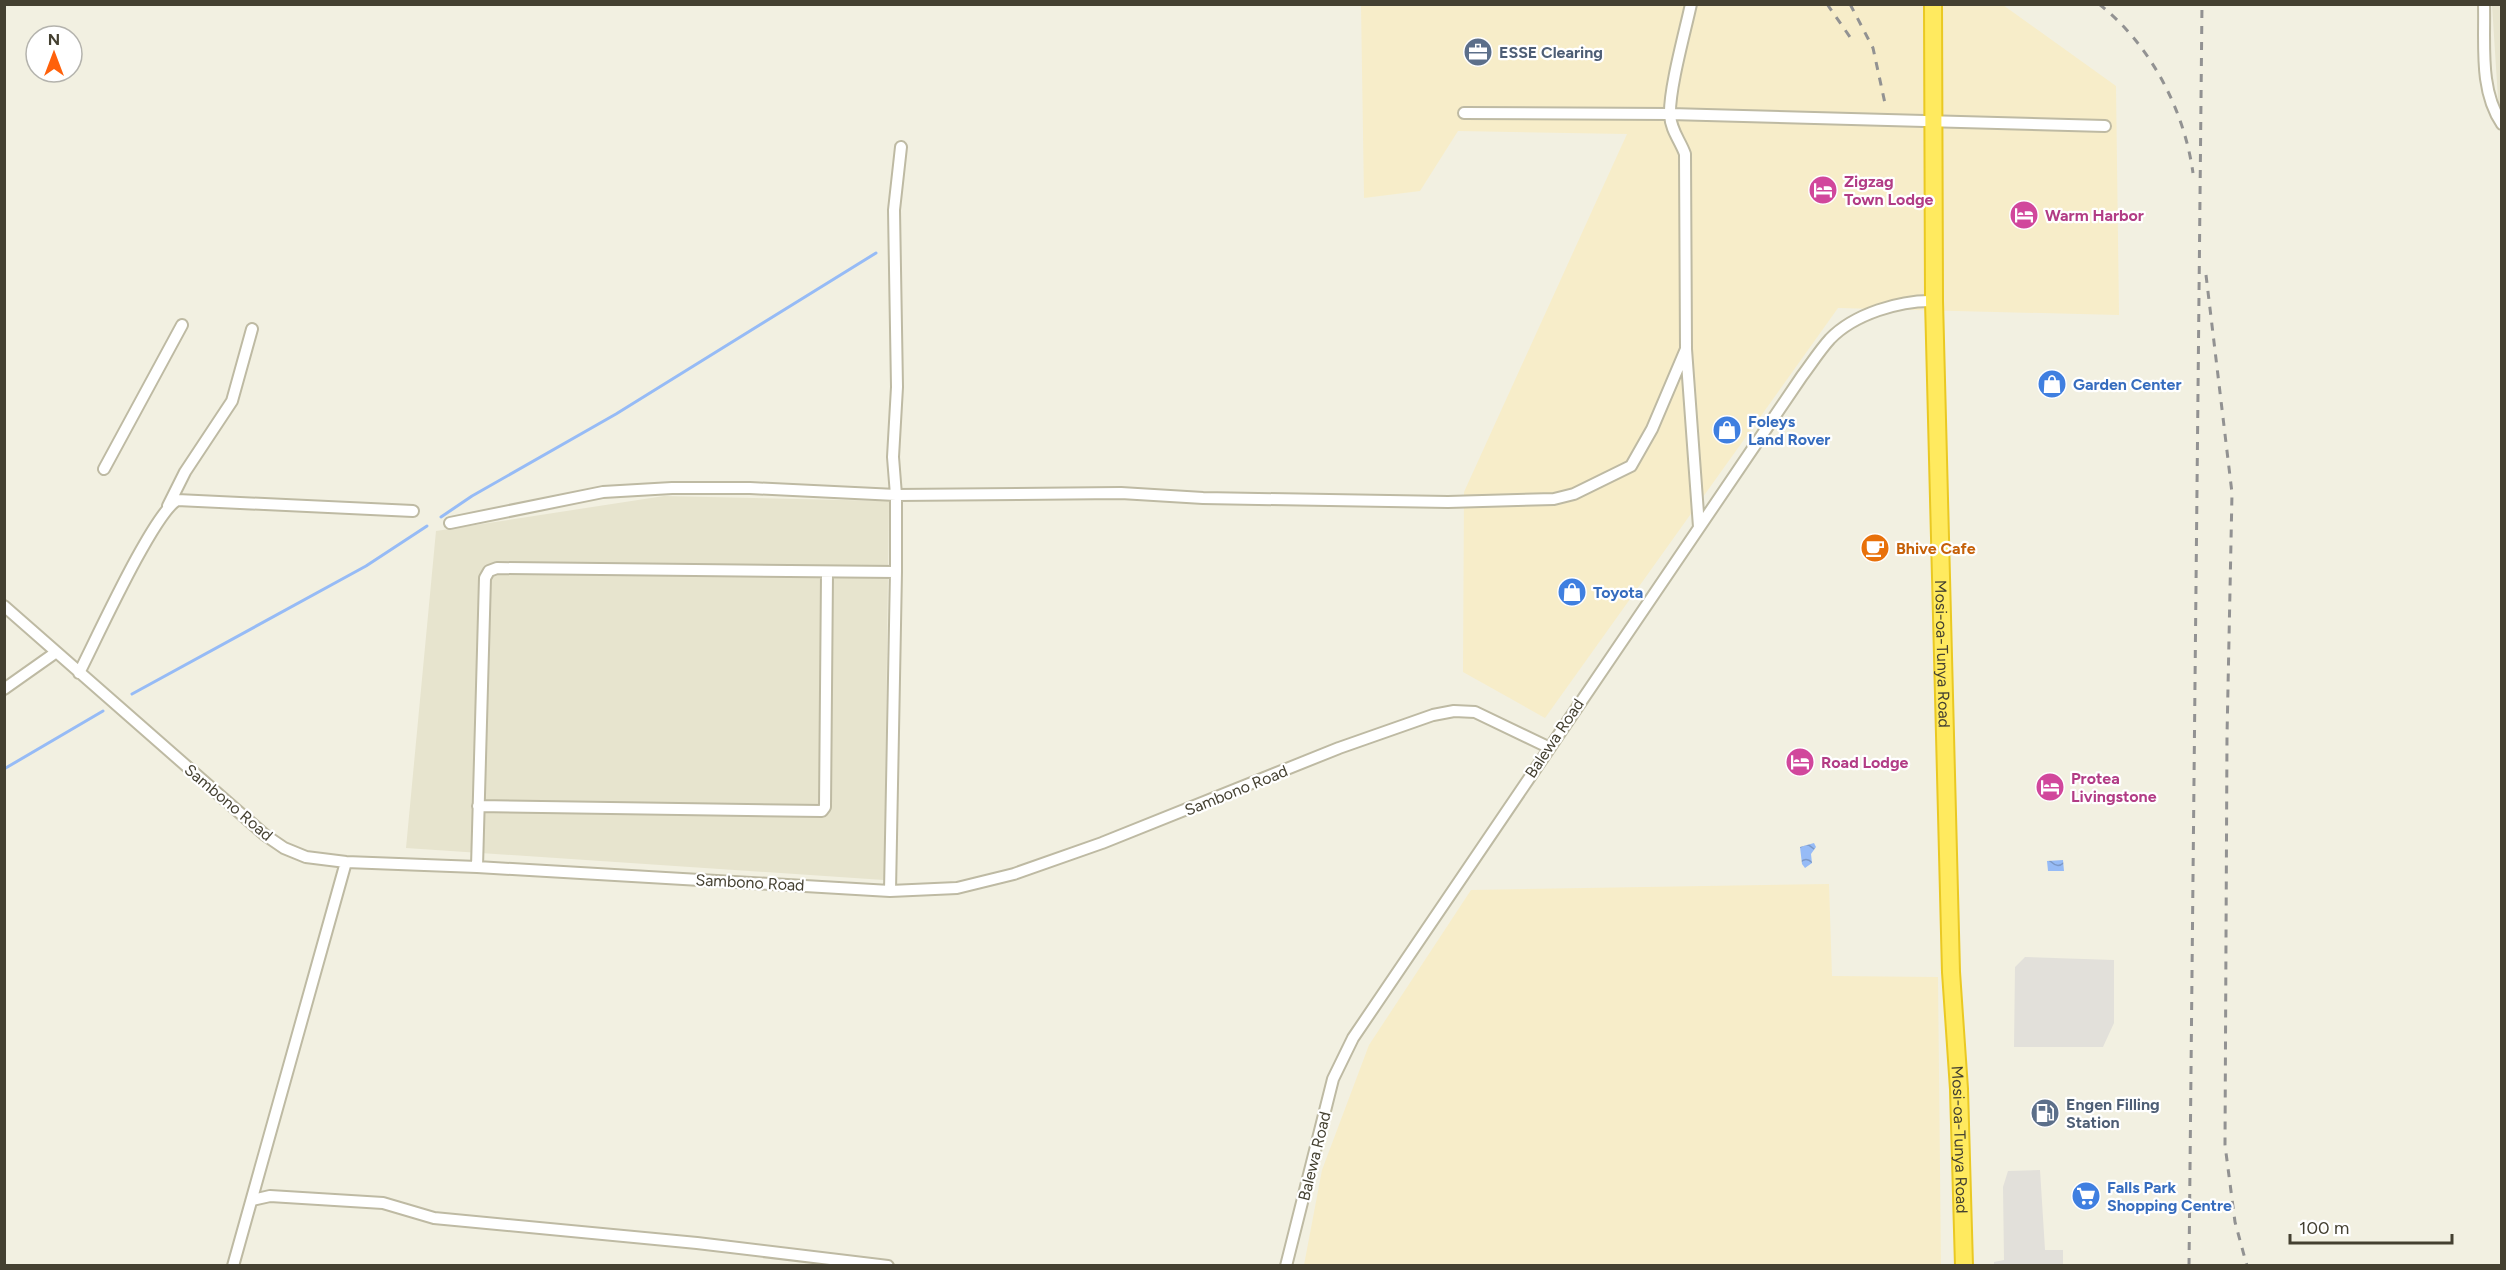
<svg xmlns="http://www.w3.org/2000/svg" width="2506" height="1270" viewBox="0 0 2506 1270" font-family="Figtree,sans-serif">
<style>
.residential{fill:#e7e4ce}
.commercial{fill:#f7edc9}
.parking{fill:#e2e0da}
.water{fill:url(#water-waves)}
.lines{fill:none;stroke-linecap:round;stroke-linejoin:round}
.stream{stroke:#96bbf6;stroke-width:3}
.minor-casing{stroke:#bebaa3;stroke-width:14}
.highway-casing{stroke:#eac923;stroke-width:20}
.minor{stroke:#fff;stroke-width:10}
.highway{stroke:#ffea5f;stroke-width:16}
.rail{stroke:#929292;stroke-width:3;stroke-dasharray:8 8;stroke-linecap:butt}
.labels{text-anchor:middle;stroke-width:4.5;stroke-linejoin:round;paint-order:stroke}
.service-label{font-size:16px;font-weight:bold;fill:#4e5e75;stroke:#fff;text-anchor:start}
.hotel-label{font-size:16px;font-weight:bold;fill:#b23c85;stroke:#fff;text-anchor:start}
.shop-label{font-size:16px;font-weight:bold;fill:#366cbe;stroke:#fff;text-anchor:start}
.food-label{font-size:16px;font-weight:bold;fill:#c56008;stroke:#fff;text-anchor:start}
.street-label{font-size:16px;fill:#444031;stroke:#fff}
</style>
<defs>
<pattern id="water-waves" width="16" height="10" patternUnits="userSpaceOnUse" patternTransform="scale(1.5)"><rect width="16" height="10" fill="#96bbf6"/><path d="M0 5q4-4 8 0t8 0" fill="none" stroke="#7c99c8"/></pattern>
</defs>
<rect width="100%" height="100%" fill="#f2f0e1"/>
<path class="residential" d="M2492,5h9v110l-2,-1z
M664,496l225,5 -5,379 -478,-32 30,-317z"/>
<path class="commercial" d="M1361,5h642l113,81 3,229 -281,-7 -293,410 -82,-46 1,-180 163,-358 -169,-3 -38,60 -56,7z
M1829,884l3,92 106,1 3,288h-637l18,-95 47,-125 102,-155z"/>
<path class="parking" d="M2025,957l89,3v63l-11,24h-89l1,-80z
M2040,1170l5,80h18v15h-69v-3l10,-2 -1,-73 5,-16z"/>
<path class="water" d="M1814,843l2,4 -5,7 1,9 -7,5 -3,-4 -2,-17z
M2063,860l1,11h-16l-1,-10z"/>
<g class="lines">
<path class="stream" d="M441,517l31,-21 144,-82 260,-161
M132,694l234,-128 61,-40
M4,769l99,-58"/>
<g class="minor-casing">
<path id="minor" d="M1691,4c-6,28 -22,85 -21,111 1,16 10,25 15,39l1,195 13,178
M2484,4c1,41 -5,86 18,120
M1464,113l206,1 435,12
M104,469l78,-144
M168,506l17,-34 47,-71 20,-72
M450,523l153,-31 69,-4h78l146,7 225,-2 82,5 245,4 106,-3 20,-5 57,-28 21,-37 34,-80
M4,606l261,229 19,13 22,9 40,5 131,5 413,24 67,-3 57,-14 88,-31 237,-95 94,-33 21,-4 21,1 73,35
M79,673c17,-33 73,-157 98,-173l236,11
M4,689l51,-36
M478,806l344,5 3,-4 2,-233
M477,867l8,-289 4,-7 8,-3 399,4
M890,891l6,-319v-77l-3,-38 4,-70 -3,-177 7,-63
M252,1200l18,-4 113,7 51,15 263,25 191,23
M233,1266l113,-404
M1286,1266l47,-187 20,-41 449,-662c9,-12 18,-26 28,-37 24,-25 70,-39 104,-38"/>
</g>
<g class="highway-casing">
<g id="highway">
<path id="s1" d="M1933,4l1,297 17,671 8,117 5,177"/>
</g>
</g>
<use href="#minor" class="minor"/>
<use href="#highway" class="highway"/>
<path class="rail" d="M1827,4l23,33
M1850,4l23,44 13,60
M2099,4c51,40 85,105 94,169
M2206,275l26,218 -5,243 -2,409 10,77 12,44
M2189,1266l13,-1262"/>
</g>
<defs>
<g id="office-disc" transform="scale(1.5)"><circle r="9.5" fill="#5c6f8a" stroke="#fff"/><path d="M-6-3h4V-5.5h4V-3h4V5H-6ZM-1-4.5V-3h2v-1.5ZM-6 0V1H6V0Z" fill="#fff"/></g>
<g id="hotel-disc" transform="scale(1.5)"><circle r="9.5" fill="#d1479c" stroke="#fff"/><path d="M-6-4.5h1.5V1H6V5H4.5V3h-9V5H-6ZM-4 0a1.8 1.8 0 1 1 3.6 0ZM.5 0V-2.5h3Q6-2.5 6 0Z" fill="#fff"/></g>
<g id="shop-disc" transform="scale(1.5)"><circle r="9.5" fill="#3f7fe0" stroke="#fff"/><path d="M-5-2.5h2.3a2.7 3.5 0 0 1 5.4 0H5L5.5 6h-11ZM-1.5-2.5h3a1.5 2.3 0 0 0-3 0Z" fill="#fff"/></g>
<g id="cafe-disc" transform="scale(1.5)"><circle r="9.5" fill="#e8710a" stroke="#fff"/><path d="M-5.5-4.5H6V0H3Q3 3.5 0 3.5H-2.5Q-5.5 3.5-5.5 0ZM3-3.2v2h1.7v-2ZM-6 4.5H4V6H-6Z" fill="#fff"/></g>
<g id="fuel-disc" transform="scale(1.5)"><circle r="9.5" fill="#5c6f8a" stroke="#fff"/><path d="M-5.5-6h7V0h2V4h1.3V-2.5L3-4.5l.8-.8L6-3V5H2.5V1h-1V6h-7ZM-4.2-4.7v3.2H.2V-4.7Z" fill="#fff"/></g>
<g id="supermarket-disc" transform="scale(1.5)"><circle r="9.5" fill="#3f7fe0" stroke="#fff"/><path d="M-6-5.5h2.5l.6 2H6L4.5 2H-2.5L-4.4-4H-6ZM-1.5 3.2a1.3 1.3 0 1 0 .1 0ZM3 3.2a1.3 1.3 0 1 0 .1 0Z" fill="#fff"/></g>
</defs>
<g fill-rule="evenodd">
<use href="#office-disc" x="1478" y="52"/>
<use href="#hotel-disc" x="1823" y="190"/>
<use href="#hotel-disc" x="2024" y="215"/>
<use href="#shop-disc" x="2052" y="384"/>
<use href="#shop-disc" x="1727" y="430"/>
<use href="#cafe-disc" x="1875" y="548"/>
<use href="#shop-disc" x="1572" y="592"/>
<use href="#hotel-disc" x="1800" y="762"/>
<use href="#hotel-disc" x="2050" y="787"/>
<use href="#fuel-disc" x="2045" y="1113"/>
<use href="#supermarket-disc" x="2086" y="1196"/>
</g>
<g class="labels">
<g class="service-label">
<text x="1499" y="58">ESSE Clearing</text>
<text x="2066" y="1110">Engen Filling<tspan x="2066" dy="18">Station</tspan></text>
</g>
<g class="hotel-label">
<text x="1844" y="187">Zigzag<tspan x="1844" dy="18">Town Lodge</tspan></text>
<text x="2045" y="221">Warm Harbor</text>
<text x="1821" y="768">Road Lodge</text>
<text x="2071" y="784">Protea<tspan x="2071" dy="18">Livingstone</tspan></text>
</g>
<g class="shop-label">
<text x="2073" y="390">Garden Center</text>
<text x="1748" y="427">Foleys<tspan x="1748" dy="18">Land Rover</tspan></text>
<text x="1593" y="598">Toyota</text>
<text x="2107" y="1193">Falls Park<tspan x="2107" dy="18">Shopping Centre</tspan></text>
</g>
<g class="food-label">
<text x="1896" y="554">Bhive Cafe</text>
</g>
<g class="street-label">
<text dy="6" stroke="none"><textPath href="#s1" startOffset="650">Mosi-oa-Tunya Road</textPath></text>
<text transform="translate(1554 738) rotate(-56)" y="6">Balewa Road</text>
<text transform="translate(1236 790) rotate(-22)" y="6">Sambono Road</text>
<text transform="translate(229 802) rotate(40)" y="6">Sambono Road</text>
<text transform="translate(750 882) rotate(3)" y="6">Sambono Road</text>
<text dy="6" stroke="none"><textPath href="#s1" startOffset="1136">Mosi-oa-Tunya Road</textPath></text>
<text transform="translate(1314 1156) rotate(-76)" y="6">Balewa Road</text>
</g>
</g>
<rect width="2506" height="1270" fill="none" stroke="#444031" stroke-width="12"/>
<g transform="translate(54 54)"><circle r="28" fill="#ffffff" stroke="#b4b3ad" stroke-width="1.5"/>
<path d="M0-4.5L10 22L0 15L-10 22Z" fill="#ff610b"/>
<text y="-9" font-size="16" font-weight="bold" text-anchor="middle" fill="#444031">N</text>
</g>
<path d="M2290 1234v9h162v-9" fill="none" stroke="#444031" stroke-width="3"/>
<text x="2299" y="1234" font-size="18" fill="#444031" stroke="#ffffff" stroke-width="4.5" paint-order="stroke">100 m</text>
</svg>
